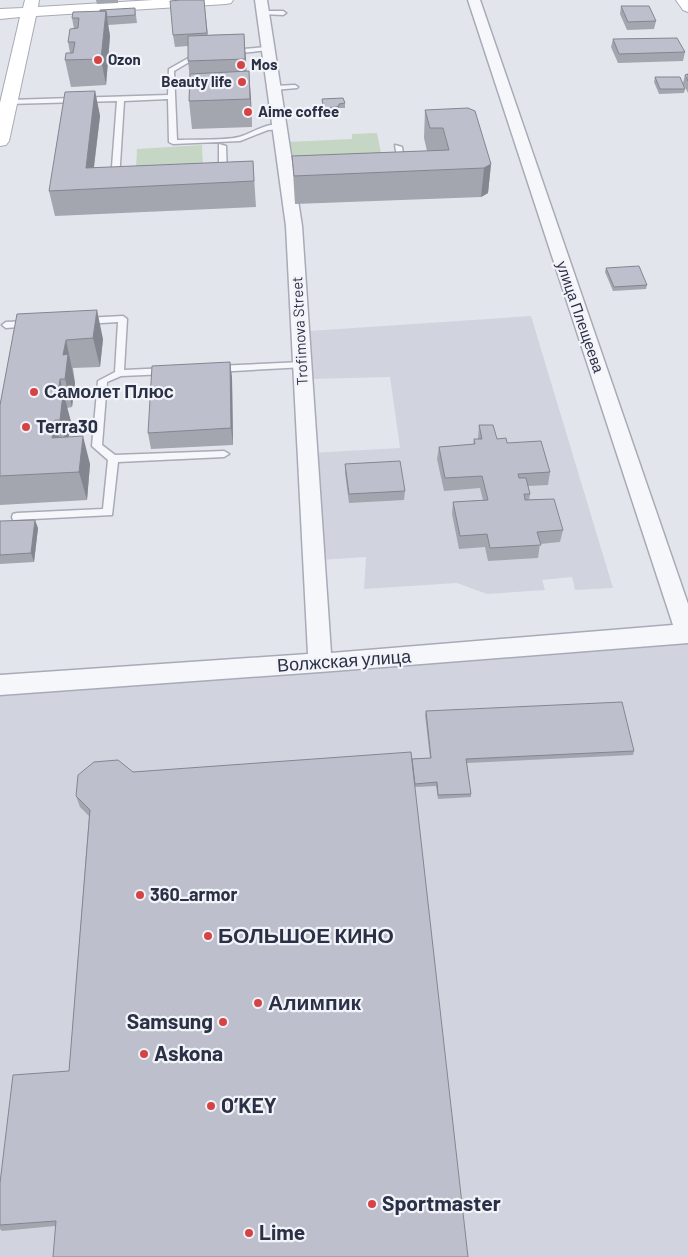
<svg xmlns="http://www.w3.org/2000/svg" width="688" height="1257" viewBox="0 0 688 1257" font-family="Barlow,sans-serif">
<style>
.built{fill:#d1d4de}
.green{fill:#c6d6c4}
.lines{fill:none;stroke-linecap:round;stroke-linejoin:round}
.lane-casing{stroke:#a8abb7;stroke-width:3}
.street-casing{stroke:#a8abb7;stroke-width:3}
.secondary-casing{stroke:#a8abb7;stroke-width:2}
.lane{fill:#f6f7fa;fill-rule:evenodd}
.street{fill:#f6f7fa;fill-rule:evenodd}
.secondary{fill:#fff;fill-rule:evenodd}
.wall{fill:#a3a5af}
.shaded-wall{fill:#84868f}
.building{fill:#bdc0cc;stroke:#84868f}
.poi-dot{fill:#d54444;stroke:#f3f4f9;stroke-width:2}
.labels{text-anchor:middle;stroke-width:4.5;stroke-linejoin:round;paint-order:stroke}
.far-poi-label{font-size:15px;font-weight:bold;fill:#2a3045;stroke:#f3f4f9;text-anchor:start}
.far-street-label{font-size:15px;fill:#2a3045;stroke:#f3f4f9}
.poi-label{font-size:18px;font-weight:bold;fill:#2a3045;stroke:#f3f4f9;text-anchor:start}
.street-label{font-size:18px;fill:#2a3045;stroke:#f3f4f9}
.near-poi-label{font-size:21px;font-weight:bold;fill:#2a3045;stroke:#f3f4f9;text-anchor:start}
</style>
<rect width="100%" height="100%" fill="#e3e5ec"/>
<path class="built" d="M531,316l82,272 -38,2 -3,-13 -30,3 3,10 -58,4 -30,-11 -93,6 2,-32 -46,3 -9,-107 89,-5 -10,-71 -80,2 -1,-48z
M688,640v617h-688v-561z"/>
<path class="green" d="M377,133l5,25 -94,3 -2,-19 66,-3v-5z
M202,145l1,21 -67,3 1,-20z"/>
<g class="lines">
<g class="lane-casing">
<path id="lane" d="M263,11h20l3,2 -3,2 -22,-1 -1,-1z
M268,47l3,2 -1,1 -40,4 -3,-2 3,-2z
M199,52l2,1v2l-27,16 3,69c18,-1 45,1 62,-3 13,-3 31,-18 44,-10l-1,2 -14,1 -28,11 -67,3 -4,-2 -1,-43 -44,2 -5,79 -4,2 -4,-2 6,-79 -108,3 -3,-2 3,-2 159,-5 1,-26z
M295,85l3,2 -1,1 -23,2 -3,-2 3,-2z
M219,144l7,2 1,30 -4,2 -4,-2z
M395,145l7,2 3,20h-5l-4,-2 2,-2z
M123,316l4,3 -3,51 44,-2 5,3 -5,3 -47,2 -14,6 -5,63 13,10 109,-4 5,3 -5,3 -106,5 -6,53 -99,5 -1,-3 1,-3 4,-1 86,-4 5,-49 -16,-14 6,-65 17,-9 3,-50 -33,2 -4,-3 4,-3z
M29,321l3,1v4l-26,2 -4,-3 4,-3z
M302,362l3,1v4l-89,5 -5,-3 5,-3z"/>
</g>
<g class="street-casing">
<path id="street" d="M255,0h12l35,226 29,427 342,-28 -205,-625h12l208,604v39l-368,29 -320,23v-20l308,-21 -22,-428z"/>
</g>
<g class="secondary-casing">
<path id="secondary" d="M25,0h14l-1,7 115,-7h80l-2,3 -5,1 -190,12 -27,125 -3,4 -6,1v-43l20,-86 -20,2v-10l23,-1z
M676,0h12v12l-5,-2z"/>
</g>
<use href="#lane" class="lane"/>
<use href="#street" class="street"/>
<use href="#secondary" class="secondary"/>
</g>
<path class="wall" d="M96,0h22v3l-21,1z
M204,0l4,35 36,-1 2,37 5,28 1,28 -60,2 -3,-28 1,-21 -2,-19v-15l-13,1 -2,-12z
M621,6l35,15 -2,8 -27,1 -7,-16z
M135,8l2,15 -29,2 2,11 -4,49 -35,2 -6,-27 5,-7 -2,-11 6,-13 -2,-11 28,-7z
M613,39l72,13 -2,9 -65,2 -7,-16z
M688,74v19l-5,-10 2,6 -1,4 -25,1 -5,-12 1,-5 28,6 2,-8z
M95,91l5,25 -6,52 159,-7 3,46 -201,9 -6,-25z
M322,99l23,4v5h-6v3l-18,3 -2,-9h3z
M425,110l66,54 -3,29 -7,4 -186,7 -3,-48 135,-5 -3,-13z
M606,268l41,17 -1,4 -33,2 -8,-19z
M17,314l86,25 -3,28 -27,1 2,15 -3,24 -5,1v1l4,13 -2,15 21,27 -3,36 -87,5v-100z
M230,362l2,16 1,67 -82,4 -3,-16z
M479,425l18,14 10,4 43,29 -2,13 -20,1 2,8 -1,6 34,30 -3,12 -20,2 -2,14 -50,3 -3,-14 -26,2 -7,-35 1,-12 30,-2 -3,-12 -36,3 -7,-32 2,-12 34,-2 1,-6h4z
M345,464l60,27 -1,9 -55,3 -4,-30z
M0,521l38,7 -4,34 -34,2z
M426,711l208,40 -1,4 -166,8 4,31v3l-33,2 -2,-13 -21,1 -360,439 -53,5 -2,-2v-46l69,-112 20,-255 -9,-9 -4,-11 57,-24 297,-14 -5,-43z"/>
<path class="shaded-wall" d="M106,11l4,25 -4,49 -5,-26z
M244,34l2,26 1,26 -2,-27z
M249,71l2,28 1,28 -2,-28z
M95,91l5,25 -9,73 -5,-21z
M339,106v5l-18,3 -1,-4z
M491,164l-3,29 -7,4 3,-29z
M97,310l6,29 -3,28 -7,-29z
M66,340l9,43 -3,24 -7,-28 -2,-24z
M230,362l2,16 1,67 -2,-17z
M60,379l11,43 -4,26 -7,-28 -2,-26z
M55,420l7,28 -10,-10z
M83,436l7,28 -3,36 -8,-28z
M35,520l3,8 -4,34 -3,-9z"/>
<path class="building" d="M181,0h23l3,33 -34,2 -3,-34z
M621,6h28l7,15 -28,1z
M135,8v7l-28,2 -1,-6h-6v-1z
M106,11l-5,48 -36,1 1,-7h7l2,-11h-7l2,-13 8,-1 1,-10h-7l1,-6z
M244,34l1,25 -57,2v-25z
M677,38l8,14 -66,2 -6,-15z
M249,71l1,28 -61,2 1,-27z
M688,74v7l-3,-6z
M655,77h25l5,12h-25z
M95,91l-9,77 167,-7 1,20 -205,10 16,-99z
M343,98l2,5 -6,1v2l-19,4 -1,-5h4l-1,-6z
M468,108l7,3 16,53 -7,4 -190,8 -2,-20 157,-6 -6,-22h-13l-5,-18z
M639,266l8,19 -33,2 -8,-19z
M97,310l-4,28 -27,2 -3,15 5,-1 -3,25h-5l-2,15h5l-3,26h-5l-3,18 31,-2 -4,36 -79,4v-71l17,-91z
M230,362l1,66 -83,5 4,-67z
M479,425h14l4,14 9,-1 1,5 34,-2 9,31 -32,2 1,4h7l4,16h-6l1,6 29,-1 9,31 -26,2 4,13 -51,3 -3,-14 -27,2 -7,-34 35,-2 -6,-24 -37,2 -6,-31 36,-3 -1,-5h8z
M400,461l5,30 -56,3 -4,-30z
M35,520l-4,33 -31,2v-34z
M622,702l12,49 -168,8 5,35 -33,1 -1,-13 -22,2 -3,-25 19,-1 -5,-47z
M411,752l57,505h-415l3,-36 -56,4v-42l13,-108 56,-4 21,-261 -14,-14 2,-21 16,-13 24,-2 15,12z"/>
<g class="poi-dot">
<circle cx="98" cy="60" r="5"/>
<circle cx="241" cy="65" r="5"/>
<circle cx="242" cy="82" r="5"/>
<circle cx="248" cy="112" r="5"/>
<circle cx="34" cy="392" r="5"/>
<circle cx="26" cy="427" r="5"/>
<circle cx="140" cy="895" r="5"/>
<circle cx="208" cy="936" r="5"/>
<circle cx="258" cy="1003" r="5"/>
<circle cx="223" cy="1022" r="5"/>
<circle cx="144" cy="1054" r="5"/>
<circle cx="211" cy="1106" r="5"/>
<circle cx="372" cy="1204" r="5"/>
<circle cx="249" cy="1233" r="5"/>
</g>
<g class="labels">
<g class="far-poi-label">
<text x="108" y="65">Ozon</text>
<text x="251" y="70">Mos</text>
<text x="232" y="87" text-anchor="end">Beauty life</text>
<text x="258" y="117">Aime coffee</text>
</g>
<g class="far-street-label">
<text transform="translate(580 317) rotate(71)" y="5">улица Плещеева</text>
<text transform="translate(300 331) rotate(-93)" y="5">Trofimova Street</text>
</g>
<g class="poi-label">
<text x="44" y="398">Самолет Плюс</text>
<text x="36" y="433">Terra30</text>
<text x="150" y="901">360_armor</text>
</g>
<g class="street-label">
<text transform="translate(344 661) rotate(-4)" y="6">Волжская улица</text>
</g>
<g class="near-poi-label">
<text x="218" y="943">БОЛЬШОЕ КИНО</text>
<text x="268" y="1010">Алимпик</text>
<text x="213" y="1029" text-anchor="end">Samsung</text>
<text x="154" y="1061">Askona</text>
<text x="221" y="1113">O’KEY</text>
<text x="382" y="1211">Sportmaster</text>
<text x="259" y="1240">Lime</text>
</g>
</g>
</svg>
